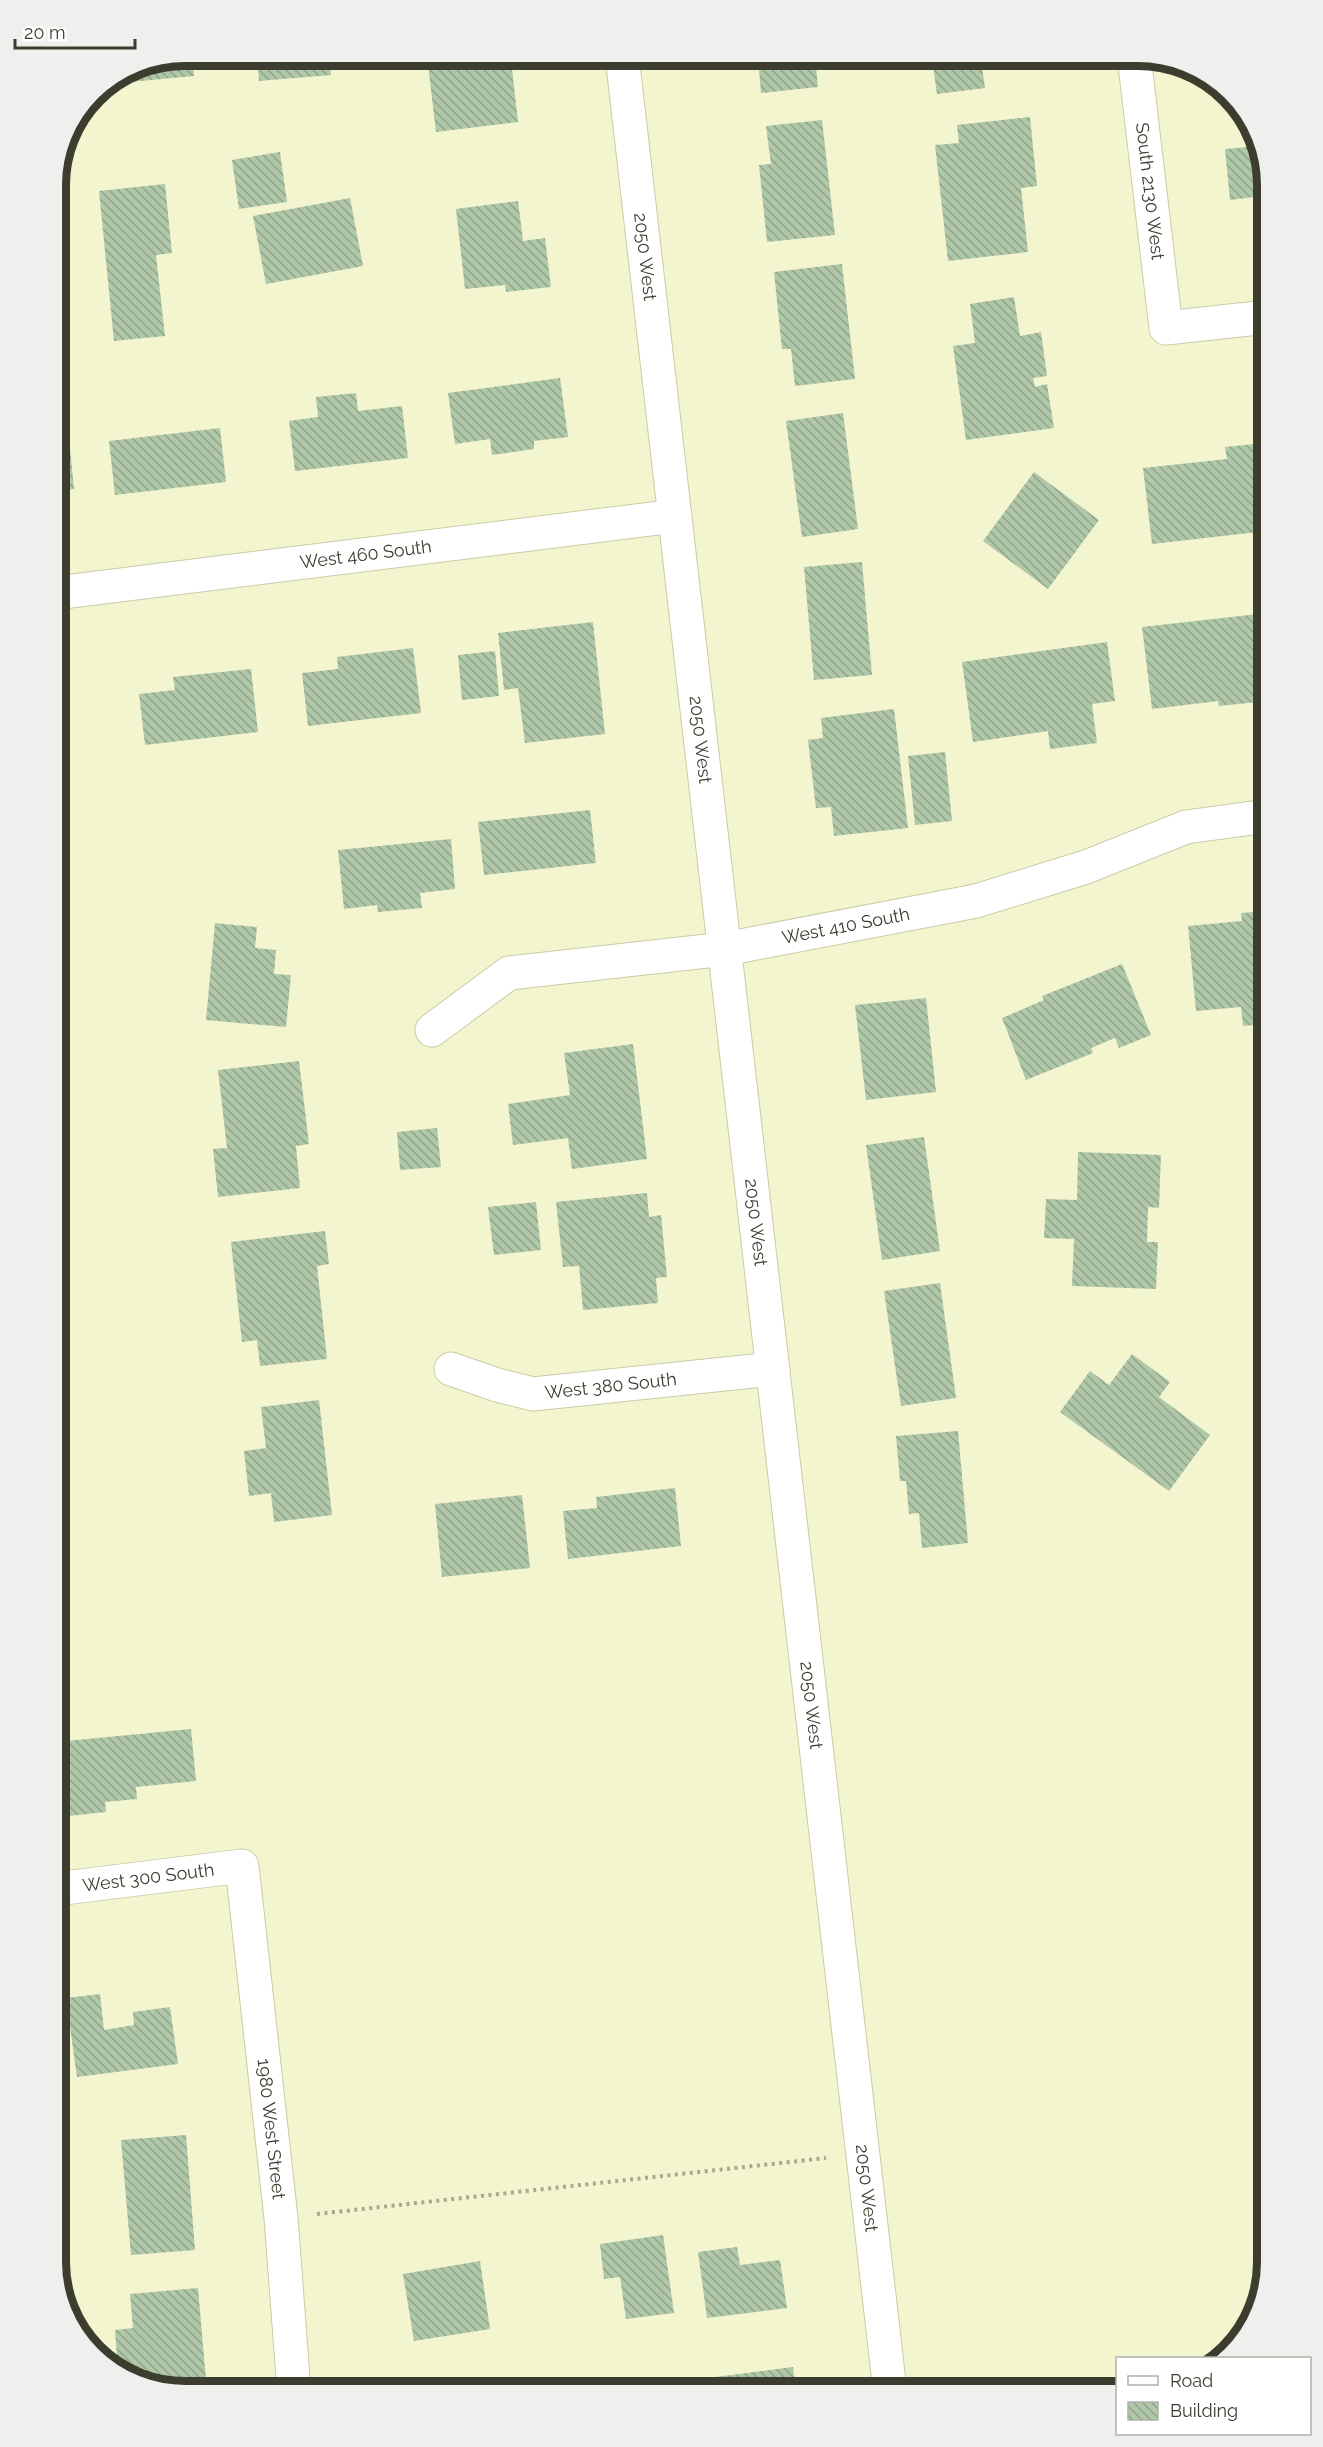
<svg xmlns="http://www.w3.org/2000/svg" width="1323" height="2447" viewBox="0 0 1323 2447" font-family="Raleway,sans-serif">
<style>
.building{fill:url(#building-back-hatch)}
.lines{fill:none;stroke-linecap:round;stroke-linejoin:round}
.minor-casing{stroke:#cacca7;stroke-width:35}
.tertiary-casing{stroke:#cacca7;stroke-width:35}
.path{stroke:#a7a98c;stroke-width:4;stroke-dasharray:3 4.5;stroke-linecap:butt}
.minor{stroke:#fff;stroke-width:33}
.tertiary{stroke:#fff;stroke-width:33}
.labels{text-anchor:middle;stroke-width:6;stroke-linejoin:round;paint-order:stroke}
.street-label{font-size:18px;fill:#3c3d2e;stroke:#fff}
.rim{fill:none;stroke:#3c3d2e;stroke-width:8}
</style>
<defs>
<pattern id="building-back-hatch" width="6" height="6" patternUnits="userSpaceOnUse" patternTransform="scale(1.5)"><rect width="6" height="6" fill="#b0c8a9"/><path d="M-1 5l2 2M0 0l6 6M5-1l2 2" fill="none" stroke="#90a48a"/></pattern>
</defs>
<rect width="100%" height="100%" fill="#f3f5cf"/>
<path class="building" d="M185,56h7l2,20 -86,8 28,-19z
M257,56h72l2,19 -72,6z
M427,56h73l2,14 10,-1 6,53 -82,10z
M746,56h69l3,31 -57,6 -3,-35 -12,2z
M915,56h105v5l-38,6 3,21 -48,6 -5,-35 -16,2z
M1030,117l7,69 -16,2 7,64 -80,9 -13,-116 24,-2 -2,-18z
M822,120l13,115 -68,7 -8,-77 12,-1 -5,-38z
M1260,146l8,39 -1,45 -9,1 -4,-34 -24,3 -5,-51z
M280,152l7,50 -48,7 -7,-49z
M165,184l7,69 -16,2 9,81 -51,5 -15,-150z
M350,198l13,68 -97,18 -13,-68z
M518,201l5,40 22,-3 6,49 -45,5 -1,-7 -40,4 -9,-80z
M842,264l13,115 -60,7 -4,-37h-9l-8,-77z
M1014,297l6,39 21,-4 6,44 -14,2 2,9 12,-3 7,44 -88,12 -13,-94 22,-3 -5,-39z
M560,378l8,59 -34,4v8l-42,6 -2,-16 -35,5 -7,-51z
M356,393l2,18 44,-5 6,52 -113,13 -6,-50 29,-4 -2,-20z
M66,407l8,82 -18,2v-83z
M843,413l15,116 -56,8 -16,-116z
M220,428l6,54 -111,13 -6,-54z
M1264,443l3,29v59l-115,13 -9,-76 84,-9 -2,-12z
M1034,472l65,48 -51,69 -65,-48z
M862,562l10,113 -58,5 -10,-113z
M1267,613v88l-48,5 -1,-5 -66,8 -10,-82z
M593,622l12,112 -80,9 -7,-55 -14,2 -6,-57z
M1107,642l8,59 -23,3 5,39 -47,6 -2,-18 -75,11 -11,-80z
M413,648l8,65 -113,13 -6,-53 36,-4 -1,-12z
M495,651l4,45 -37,4 -4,-45z
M251,669l7,63 -113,13 -6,-51 36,-4 -2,-13z
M894,709l14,119 -74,8 -3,-29 -15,1 -8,-68 15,-2 -2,-20z
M945,752l7,69 -37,4 -7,-69z
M590,810l6,53 -112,12 -6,-53z
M451,839l4,50 -35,4 2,15 -44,4 -1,-7 -33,4 -6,-59z
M1267,911v113l-24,2 -2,-19 -45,4 -8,-85 54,-5 -1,-8z
M215,923l42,4 -2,21 21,2 -2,24 17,1 -5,52 -80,-7z
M1122,964l29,71 -32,13 -4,-10 -24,10 2,5 -67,27 -24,-62 42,-18 -2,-4z
M926,998l10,94 -70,8 -11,-95z
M633,1044l14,115 -75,10 -4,-31 -55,7 -5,-41 62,-9 -6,-42z
M299,1061l10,83 -13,2 4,42 -82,9 -5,-48 14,-1 -9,-78z
M1267,1113v31l-3,1 -3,-31z
M437,1128l4,39 -41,3 -3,-38z
M924,1137l16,114 -58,9 -16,-115z
M1078,1152l83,3 -2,53 -11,-1 -1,35h11l-2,47 -84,-3 2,-47 -30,-1 2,-39 31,1z
M647,1193l2,24 12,-2 6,62 -11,1 2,25 -75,7 -4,-44 -16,1 -7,-65z
M536,1202l5,48 -47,5 -6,-48z
M325,1231l4,33 -12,2 10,93 -67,7 -3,-26 -15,2 -11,-100z
M940,1283l16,115 -55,8 -17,-115z
M1132,1354l38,28 -11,15 51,38 -41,56 -109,-79 30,-41 19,14z
M319,1400l13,115 -58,7 -3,-29 -22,3 -5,-45 22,-3 -5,-41z
M1267,1425v82h-2l-7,-81z
M958,1431l10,112 -46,5 -3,-35 -10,1 -3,-33h-6l-4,-45z
M675,1488l6,58 -113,13 -5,-48 34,-3 -1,-11z
M522,1495l8,73 -88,9 -7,-73z
M191,1729l5,52 -60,6 1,12 -32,3 1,10 -47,5 -3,-40v-35z
M100,1994l4,36 30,-5 -1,-13 37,-5 8,57 -101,13 -11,-79z
M186,2135l9,115 -64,5 -10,-115z
M663,2235l11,78 -48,6 -6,-42 -16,2 -4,-35z
M737,2247l3,18 40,-5 7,48 -80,10 -9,-66z
M480,2261l10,68 -76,12 -11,-67z
M198,2288l9,103h-30l-30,-10 -1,-12 -28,2 -3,-41 18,-2 -3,-34z
M793,2367l3,24h-79l-2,-14z
M676,2381l2,10h-49l-1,-3z"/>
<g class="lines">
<g class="minor-casing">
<g id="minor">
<path id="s1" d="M1134,56l32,272 101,-11"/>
<path id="s2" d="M56,593l619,-77"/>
<path id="s3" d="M432,1030l77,-57 216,-24 251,-48 110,-34 100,-40 81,-11"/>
<path id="s4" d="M451,1369l46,16 36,9 240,-25"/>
<path id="s5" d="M56,1889l186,-23 39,352 13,173"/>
</g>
</g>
<g class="tertiary-casing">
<g id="tertiary">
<path id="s6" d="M622,56l268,2335"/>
</g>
</g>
<path class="path" d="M317,2214l509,-56"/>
<use href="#minor" class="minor"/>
<use href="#tertiary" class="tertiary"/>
</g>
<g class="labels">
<g class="street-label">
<text dy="6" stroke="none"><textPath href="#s1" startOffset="136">South 2130 West</textPath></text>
<text dy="6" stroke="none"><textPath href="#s6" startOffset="202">2050 West</textPath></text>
<text dy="6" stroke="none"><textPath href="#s2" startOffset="312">West 460 South</textPath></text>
<text dy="6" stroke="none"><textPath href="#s6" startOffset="688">2050 West</textPath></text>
<text dy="6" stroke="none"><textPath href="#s3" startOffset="436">West 410 South</textPath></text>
<text dy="6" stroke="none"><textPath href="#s6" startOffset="1174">2050 West</textPath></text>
<text dy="6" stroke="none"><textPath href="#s4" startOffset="164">West 380 South</textPath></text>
<text dy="6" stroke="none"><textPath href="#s6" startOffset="1660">2050 West</textPath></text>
<text dy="6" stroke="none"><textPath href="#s5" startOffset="93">West 300 South</textPath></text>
<text dy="6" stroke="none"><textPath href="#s5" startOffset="452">1980 West Street</textPath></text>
<text dy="6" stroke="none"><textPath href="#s6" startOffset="2146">2050 West</textPath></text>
</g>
</g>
<path d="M0 0H1323V2447H0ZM185 66H1138A119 119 0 0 1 1257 185V2262A119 119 0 0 1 1138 2381H185A119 119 0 0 1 66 2262V185A119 119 0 0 1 185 66Z" fill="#efefee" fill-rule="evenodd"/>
<path class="rim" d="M185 66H1138A119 119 0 0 1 1257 185V2262A119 119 0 0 1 1138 2381H185A119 119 0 0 1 66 2262V185A119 119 0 0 1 185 66Z"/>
<rect x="1116" y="2357" width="195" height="78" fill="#ffffff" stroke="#b1b1ab" stroke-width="1.5"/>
<rect x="1128" y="2376" width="30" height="9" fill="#ffffff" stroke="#b1b1ab" stroke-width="1.5"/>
<text x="1170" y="2387" font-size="18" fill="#3c3d2e">Road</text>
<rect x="1128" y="2402" width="30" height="18" fill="url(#building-back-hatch)" stroke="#b1b1ab" stroke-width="1.5"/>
<text x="1170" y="2417" font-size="18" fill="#3c3d2e">Building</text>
<path d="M15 39v9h120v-9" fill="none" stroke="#3c3d2e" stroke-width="3"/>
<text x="24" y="39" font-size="18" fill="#3c3d2e" stroke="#ffffff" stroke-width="4.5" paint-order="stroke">20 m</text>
</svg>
